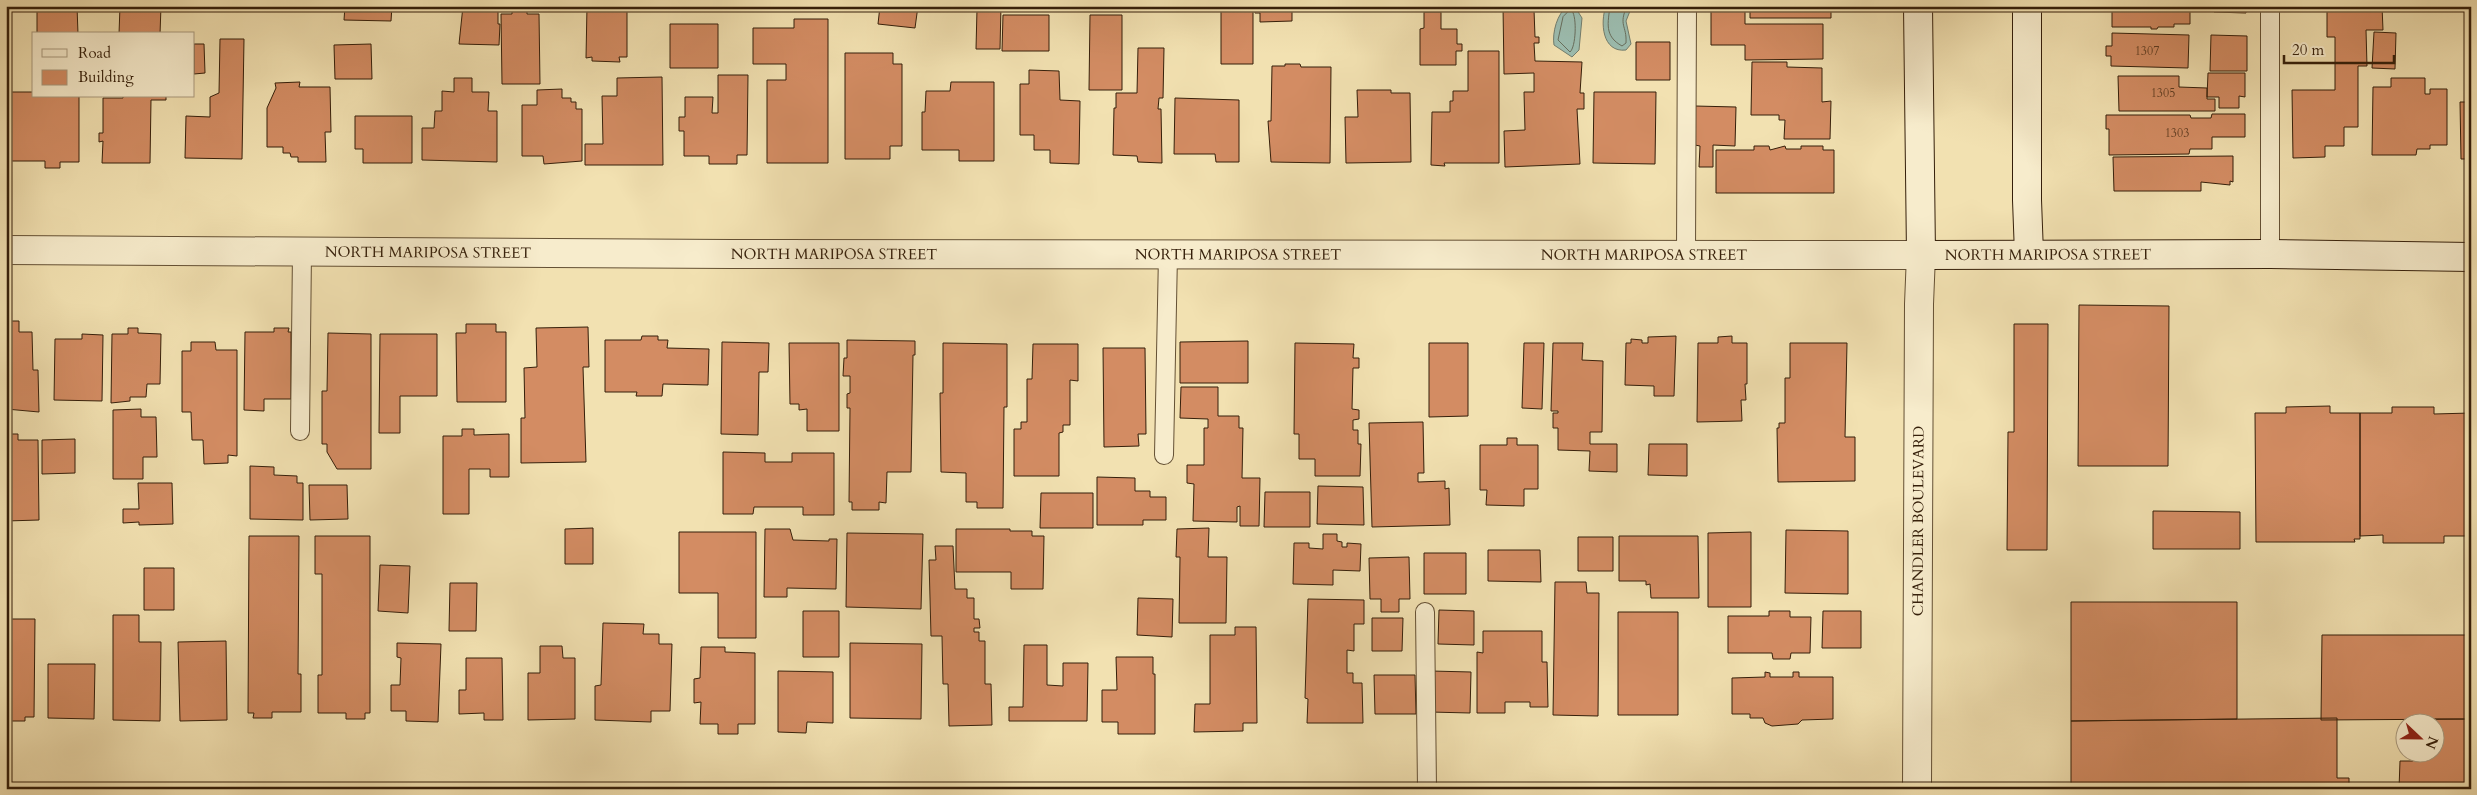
<svg xmlns="http://www.w3.org/2000/svg" width="2477" height="795" viewBox="0 0 2477 795" font-family="Cardo,serif">
<style>
.water{fill:#9cbdb0;stroke:#737e6e}
.lines{fill:none;stroke-linecap:round;stroke-linejoin:round}
.shore{stroke:#686e5d;stroke-width:1}
.building{fill:#d38c63;stroke:#351f0a}
.service-casing{stroke:#645034;stroke-width:20}
.minor-casing{stroke:#645034;stroke-width:30}
.tertiary-casing{stroke:#645034;stroke-width:30}
.secondary-casing{stroke:#351f0a;stroke-width:30}
.service{stroke:#f7eccc;stroke-width:18}
.minor{stroke:#f7eccc;stroke-width:28}
.tertiary{stroke:#f7eccc;stroke-width:28}
.secondary{stroke:#f7eccc;stroke-width:28}
.labels{text-anchor:middle;stroke-width:4;stroke-linejoin:round;paint-order:stroke}
.number-label{font-size:12px;fill:#5c3a20}
.street-label{font-size:15px;fill:#351f0a;stroke:#f7eccc}
</style>
<rect width="100%" height="100%" fill="#f2e1b1"/>
<filter id="stains"><feTurbulence type="fractalNoise" baseFrequency=".004" numOctaves="4"/><feColorMatrix values="0 0 0 0 .2 0 0 0 0 .09 0 0 0 0 .02 0 0 0 .5 -.17"/></filter>
<radialGradient id="worn" r=".72"><stop offset=".6" stop-color="#630" stop-opacity="0"/><stop offset="1" stop-color="#630" stop-opacity=".3"/></radialGradient>
<path class="water" d="M1568,6l7,1 7,11 -3,32 -7,7 -18,-12c-2,-12 3,-32 14,-39z
M1606,6h26l-6,15 5,23 -5,6c-24,3 -26,-28 -20,-44z"/>
<g class="lines">
<path class="shore" d="M1610,6c-2,17 -6,30 12,40l4,-3c1,-18 -8,-17 1,-37
M1569,11h3c5,6 4,36 -2,41l-12,-12 5,-23z"/>
</g>
<path class="building" d="M37,6h40l1,28h-41z
M120,6h41l-1,28h-41z
M345,6h47l-1,15 -47,-1z
M463,6h35v18h2l-1,21 -40,-1z
M587,6h40v51h-8l1,5 -28,-1v-4l-6,1z
M880,6h38l-3,22 -37,-4z
M939,6h62l-1,43h-24l1,-40h-38z
M1221,6h32v58h-32z
M1255,6h37v15l-32,1v-9h-5z
M1503,6h35v4h-4l1,27h4v6h-5l1,18 47,1 -2,31h4v16h-7l3,55 -75,3 -1,-36 21,-1 -1,-38h10v-19l-30,1z
M1711,6h34v18h78v35l-78,1v-15h-34z
M1750,6h81v12h-81z
M2112,6h78v18h-16v3h-16l-1,2h-6v-2h-39z
M2215,6h31v7l-32,-1z
M2297,6h32v1l-32,1z
M2365,6h17l1,24h-17l1,36h-9v61h-14v19h-19v11l-32,1 -1,-68h43v-53h-8v-26h38z
M512,9h15v5h12l1,70h-38l-1,-70h11z
M1424,12h17v17h16v15h5v7h-6v14h-36v-36l4,-1z
M1003,15h46v36h-47z
M1090,15h32v75h-33z
M794,19h34v144h-61v-83h19v-16h-33v-36h41z
M670,24h48v44h-48z
M2374,32l22,1 -1,36 -23,-1z
M2112,33l77,2 -1,33 -77,-2v-10h-5v-10h6z
M2211,35l36,1v35h-37z
M220,39h24l-2,120 -57,-1 1,-42 24,1v-20l9,-4z
M1636,42h34v38h-34z
M194,44h10l1,29 -11,1z
M371,44l1,35h-37l-1,-34z
M1138,48h26l-1,50h-4l-1,11h3l1,54 -24,-1 -1,-6 -24,-1 1,-47h2v-15h21z
M1468,51h31v112h-55l1,3 -14,-1 1,-53h18v-11h3v-10h15z
M845,53h48v11h9v82h-12v13h-45z
M1752,62h35v5l35,1v34l9,-1 -1,38h-46l1,-19h-6v-5h-28z
M1285,64h15l1,3h30l-1,96 -59,-1 -3,-41h3l1,-55h13z
M1029,70l30,1 1,29 20,1 -1,63 -29,-1v-13h-16v-15h-14v-51h9z
M2208,73h37v24l-6,-1v12h-20v-11h-12z
M718,75h30l-1,80h-10v9h-28v-8h-25v-25h-5v-14h6v-20h28l-1,16h6z
M2118,76h61v11l28,1v11h8v12h-96z
M662,77l1,88h-78v-21h18l-1,-48h15v-18z
M454,78h18v14h17l-1,19h9v51l-75,-2v-32h12l1,-17h7v-20l12,1z
M2391,78h34v16h5v-5h17v56h-17v4h-13l-1,6h-44l1,-68h18z
M300,82l-1,5h31l1,45h-6l1,30h-28v-5h-7l-1,-4h-7v-6h-16v-39l9,-20 -1,-5z
M951,82h43v79h-35v-11h-37v-38h3l1,-21h24z
M562,89v9h9v4h5v7h6v52l-38,3 -1,-8h-21v-51h15v-15z
M1357,90h34v3h19l1,69 -65,1 -1,-46h13z
M6,92h28v4h45v66h-19v6h-15v-7h-39z
M1594,92h62l-1,72 -62,-1z
M123,96h43v4h-15l-1,63h-48l1,-22 -4,1v-9h4v-35h20z
M1175,98l64,2v62h-23l-1,-8h-41z
M2460,102h11v57h-10z
M1695,106l41,1 -1,39 -22,-1v22h-14l1,-21 -5,-1z
M2212,114h33v23h-33v12h-22l-1,5 -80,1v-26h-3v-14h84l1,3h20z
M355,116h57v47h-49v-14h-8z
M1754,146h15l1,4 15,-4 1,3h15v-3h22v4h11v43h-118v-43h38z
M2233,156v26l-3,-1v4l-29,-3v9h-87l-1,-34z
M2079,305l90,1 -1,160h-90z
M6,321h13v11h13l1,38h5l1,42 -33,-3z
M466,324h30v8h10v70h-49l-1,-69h10z
M2014,324h34l-1,226h-40l1,-118h6z
M588,327l1,40h-6l3,95 -65,1v-45h4l-1,-50 13,-1 -1,-39z
M128,328h10v5l23,1 -1,50h-13l-1,13h-16v4l-19,2 1,-69h16z
M274,328h15l-1,4h3v67h-27v12l-20,-1 1,-78h29z
M328,333l43,1v135h-34l-10,-17v-8h-5v-53h5z
M82,334l21,1 -1,66 -48,-1 1,-61h27z
M380,334h57v62h-37v37h-21z
M642,336h16v4h10l-1,8 42,1 -1,36 -45,-1 -1,12h-26l1,-4h-32v-52h36z
M1676,336l-2,60h-20v-10l-29,-1 1,-42h5v-4l11,1v3h6v-6z
M1732,336v7h15v41h-2l1,16h-5l1,21 -45,1 1,-79h20v-6z
M847,340l68,1v14h-2l-2,117h-24l-1,31 -7,-1v8h-27v-8h-3l1,-94h-3v-14l3,-1v-17h-7l1,-18h3z
M1248,341v42h-68v-41z
M191,342h24l1,8h21v106l-9,-1v8l-24,1 -1,-24h-11l-1,-28h-9v-61h9z
M722,342l47,1 -1,29h-9l-1,63 -37,-1z
M789,343h50v88h-32v-22l-8,1v-6h-9z
M943,343l64,1v63h-3l-1,101h-26v-6h-11v-29l-25,-1 -1,-79h3z
M1295,343l59,1 -1,14h6v10h-6l-1,41 7,1v9l-6,1v10h5v14h3l-1,32h-45v-17h-16v-25h-5z
M1429,343h39v73l-39,1z
M1524,343h20l-2,66 -20,-1z
M1553,343h30l-1,17 21,1 -1,71h-12v12h27v28l-28,-1 1,-20 -32,-1v-22h-5v-15h5v-2h-7z
M1790,343h57l-2,94h10v44l-77,1 -1,-54h2v-5h6v-45h5z
M1033,344h45v37l-8,-1v45h-7v7l-4,1v43h-45v-47h7v-7h6v-43h5z
M1103,348h42l1,86h-8l1,12 -35,1z
M1181,387h37v29h21v12h4l-1,50h18l-1,48h-19v-20l-3,1v15l-44,-1 1,-37 -7,-1v-18h17v-37h4v-9l-28,-1z
M2330,406v7h30v126h-6l1,3h-99l-1,-129h31v-6z
M2392,407h42v7l37,-1v123h-27v7h-61v-8l-23,1v-123h32z
M141,409v8h15l1,40h-14v22h-30v-69z
M1423,422l1,51h-6v9l27,-1v8l4,-1 1,37 -78,2 -3,-104z
M462,429h12v6l35,-1v43h-19v-8h-21v45h-26v-78h19z
M6,434h12v6h20l1,80 -33,1z
M1507,438h10v7h21v44h-14v17l-38,-1 1,-15h-7v-45h27z
M75,439v34l-33,1v-34z
M1649,444h38v32l-39,-1z
M723,452l42,1v9h27v-9h42v62h-31v-8h-49l-1,7h-30z
M250,466l24,1v8l23,1v7h6v37l-53,-1z
M1097,477l38,1v13h15v6h16v23h-23v5h-46z
M138,483h34l1,41 -34,1v-3l-16,1v-14h16z
M309,485h38l1,34 -38,1z
M1318,486l45,1 1,38 -47,-1z
M1265,492h45v35h-46z
M1041,493h52v35h-53z
M2153,511l87,1v37h-87z
M593,528v36h-28v-35z
M1209,528l-1,29h19l-1,66h-47l1,-66h-4l1,-28z
M765,529h25l3,11 36,1v-2h8l-1,50 -49,-1v9h-23z
M956,529h54v2h22v5h12l-1,53h-32v-17h-55z
M1786,530l62,1v63l-63,-1z
M679,532h77v106h-38v-45h-39z
M1751,532v75h-43v-74z
M847,533l76,1 -2,75 -75,-2z
M1323,534h14v7l5,1v5h5v-4l14,1 -1,27 -27,-1v15l-40,-1 1,-41h15v5l14,1z
M249,536h50l-1,138h3v38h-29v6h-19l1,-5h-6z
M315,536h55v177h-5v6h-19v-6h-28v-38h4v-101h-7z
M1619,536h79l1,62h-48l-1,-14 -4,1v-4h-27z
M1578,537h35v34h-35z
M935,546h18l2,43h12v9h7v21h5l1,9h-6v4h5v9h6v43h6l1,41 -43,1 -1,-42h-5l-1,-48h-11l-2,-76h7z
M1488,550h52l1,32 -53,-1z
M1424,553h42v41h-42z
M1409,557l1,42h-11v13h-18v-13h-11l-1,-41z
M380,565l30,1 -2,47 -30,-2z
M144,568h30v42h-30z
M1555,582h31l1,11h12l-1,123 -45,-1z
M450,583h27l-1,48h-27z
M1138,598l35,1 -1,38 -35,-2z
M1308,599l56,1v24h-10v27l-7,-1v23h6v10h9l1,40h-56l1,-24 -3,-1z
M2071,602h166v117l-166,2z
M1439,610l35,1v34l-36,-1z
M803,611h36v46h-36z
M1769,611h21v6h21l-1,36h-19l-1,6h-17l-1,-6h-44v-37h41z
M1823,611h38v37h-39z
M1618,612h60v103h-60z
M113,615h26v27h22l-1,79 -47,-1z
M1372,618h31l-1,33h-30z
M6,619h29l-1,98h-9v4h-19z
M603,623l41,1 -1,10h16v10h13l-2,67h-19v11l-56,-2v-34l6,-1z
M1235,627h21l1,96h-14v8l-49,1 1,-28h15v-69h25z
M1483,631h59v31h5l1,45h-18v-5h-25v11h-28v-61l6,1z
M2322,635h149v84l-150,1z
M226,641l1,79 -47,1 -2,-79z
M397,643l44,1 -3,78 -32,-1v-10h-15v-26h9l1,-27 -4,-1z
M850,643l72,1 -1,75 -71,-1z
M1024,645h23v40l16,1v-23h25l-1,58h-78v-14h14z
M540,646h22l1,12h12v61l-47,1v-47h12z
M701,647h24v5l30,1v71h-17v10h-20v-10h-18l1,-22 -7,1v-24l6,-1z
M1116,657h37v17h2v60h-37v-12h-16v-32h15z
M466,658h36l1,62h-19v-7l-25,1v-24h7z
M48,664h47l-1,55 -46,-1z
M778,671l55,1v51l-26,-1 -1,11 -28,-1z
M1431,671l40,1 -1,41 -40,-1z
M1765,672l5,1v4h23v-5h6v5h34v42l-31,1 -4,4 -26,2 -7,-3 -2,-5h-13v-4h-18v-36l33,-1z
M1374,675h41l1,39h-41z
M2337,718v60h12v11h-278v-68z
M2413,719h58v70h-72l1,-28h13v-9h21v-30h-21z"/>
<g class="lines">
<g class="service-casing">
<path id="service" d="M1686,253l1,-247
M2270,254v-248
M300,431l2,-180
M1164,455l4,-201
M1425,612l2,177"/>
</g>
<g class="minor-casing">
<g id="minor">
<path id="s1" d="M6,250l724,4 1191,1"/>
</g>
</g>
<g class="tertiary-casing">
<g id="tertiary">
<path id="s2" d="M1917,789l2,-485 2,-49"/>
</g>
</g>
<g class="secondary-casing">
<g id="secondary">
<path id="s3" d="M1918,6l3,249 349,-1 201,3"/>
<path d="M2027,6v194l2,54"/>
</g>
</g>
<use href="#service" class="service"/>
<use href="#minor" class="minor"/>
<use href="#tertiary" class="tertiary"/>
<use href="#secondary" class="secondary"/>
</g>
<g class="labels">
<g class="number-label">
<text x="2147" y="55">1307</text>
<text x="2163" y="97">1305</text>
<text x="2177" y="137">1303</text>
</g>
<g class="street-label">
<text dy="5" stroke="none"><textPath href="#s1" startOffset="422">NORTH MARIPOSA STREET</textPath></text>
<text dy="5" stroke="none"><textPath href="#s1" startOffset="828">NORTH MARIPOSA STREET</textPath></text>
<text dy="5" stroke="none"><textPath href="#s1" startOffset="1232">NORTH MARIPOSA STREET</textPath></text>
<text dy="5" stroke="none"><textPath href="#s1" startOffset="1638">NORTH MARIPOSA STREET</textPath></text>
<text dy="5" stroke="none"><textPath href="#s3" startOffset="376">NORTH MARIPOSA STREET</textPath></text>
<text dy="5" stroke="none"><textPath href="#s2" startOffset="268">CHANDLER BOULEVARD</textPath></text>
</g>
</g>
<rect width="2477" height="795" fill="none" stroke="#f2e1b1" stroke-width="25"/>
<rect x="8" y="8" width="2462" height="780" fill="none" stroke="#351f0a" stroke-width="2.5"/>
<rect x="12" y="12" width="2452" height="770" fill="none" stroke="#351f0a"/>
<rect x="32" y="32" width="162" height="65" fill="#f7eccc" stroke="#a99a7e"/>
<rect x="42" y="49" width="25" height="8" fill="#f7eccc" stroke="#a99a7e"/>
<text x="78" y="58" font-size="15" fill="#351f0a">Road</text>
<rect x="42" y="70" width="25" height="15" fill="#d38c63" stroke="#a99a7e"/>
<text x="78" y="82" font-size="15" fill="#351f0a">Building</text>
<g transform="translate(2420 738) rotate(112)"><circle r="24" fill="#f7eccc" stroke="#a99a7e"/>
<path d="M0-4L9 19L0 12L-9 19Z" fill="#8f2418"/>
<text y="-8" font-size="14" font-weight="bold" text-anchor="middle" fill="#351f0a">N</text>
</g>
<path d="M2284 55v8h110v-8" fill="none" stroke="#351f0a" stroke-width="2.5"/>
<text x="2292" y="55" font-size="15" fill="#351f0a" stroke="#f7eccc" stroke-width="4" paint-order="stroke">20 m</text>
<rect width="100%" height="100%" filter="url(#stains)"/>
<rect width="100%" height="100%" fill="url(#worn)"/>
</svg>
